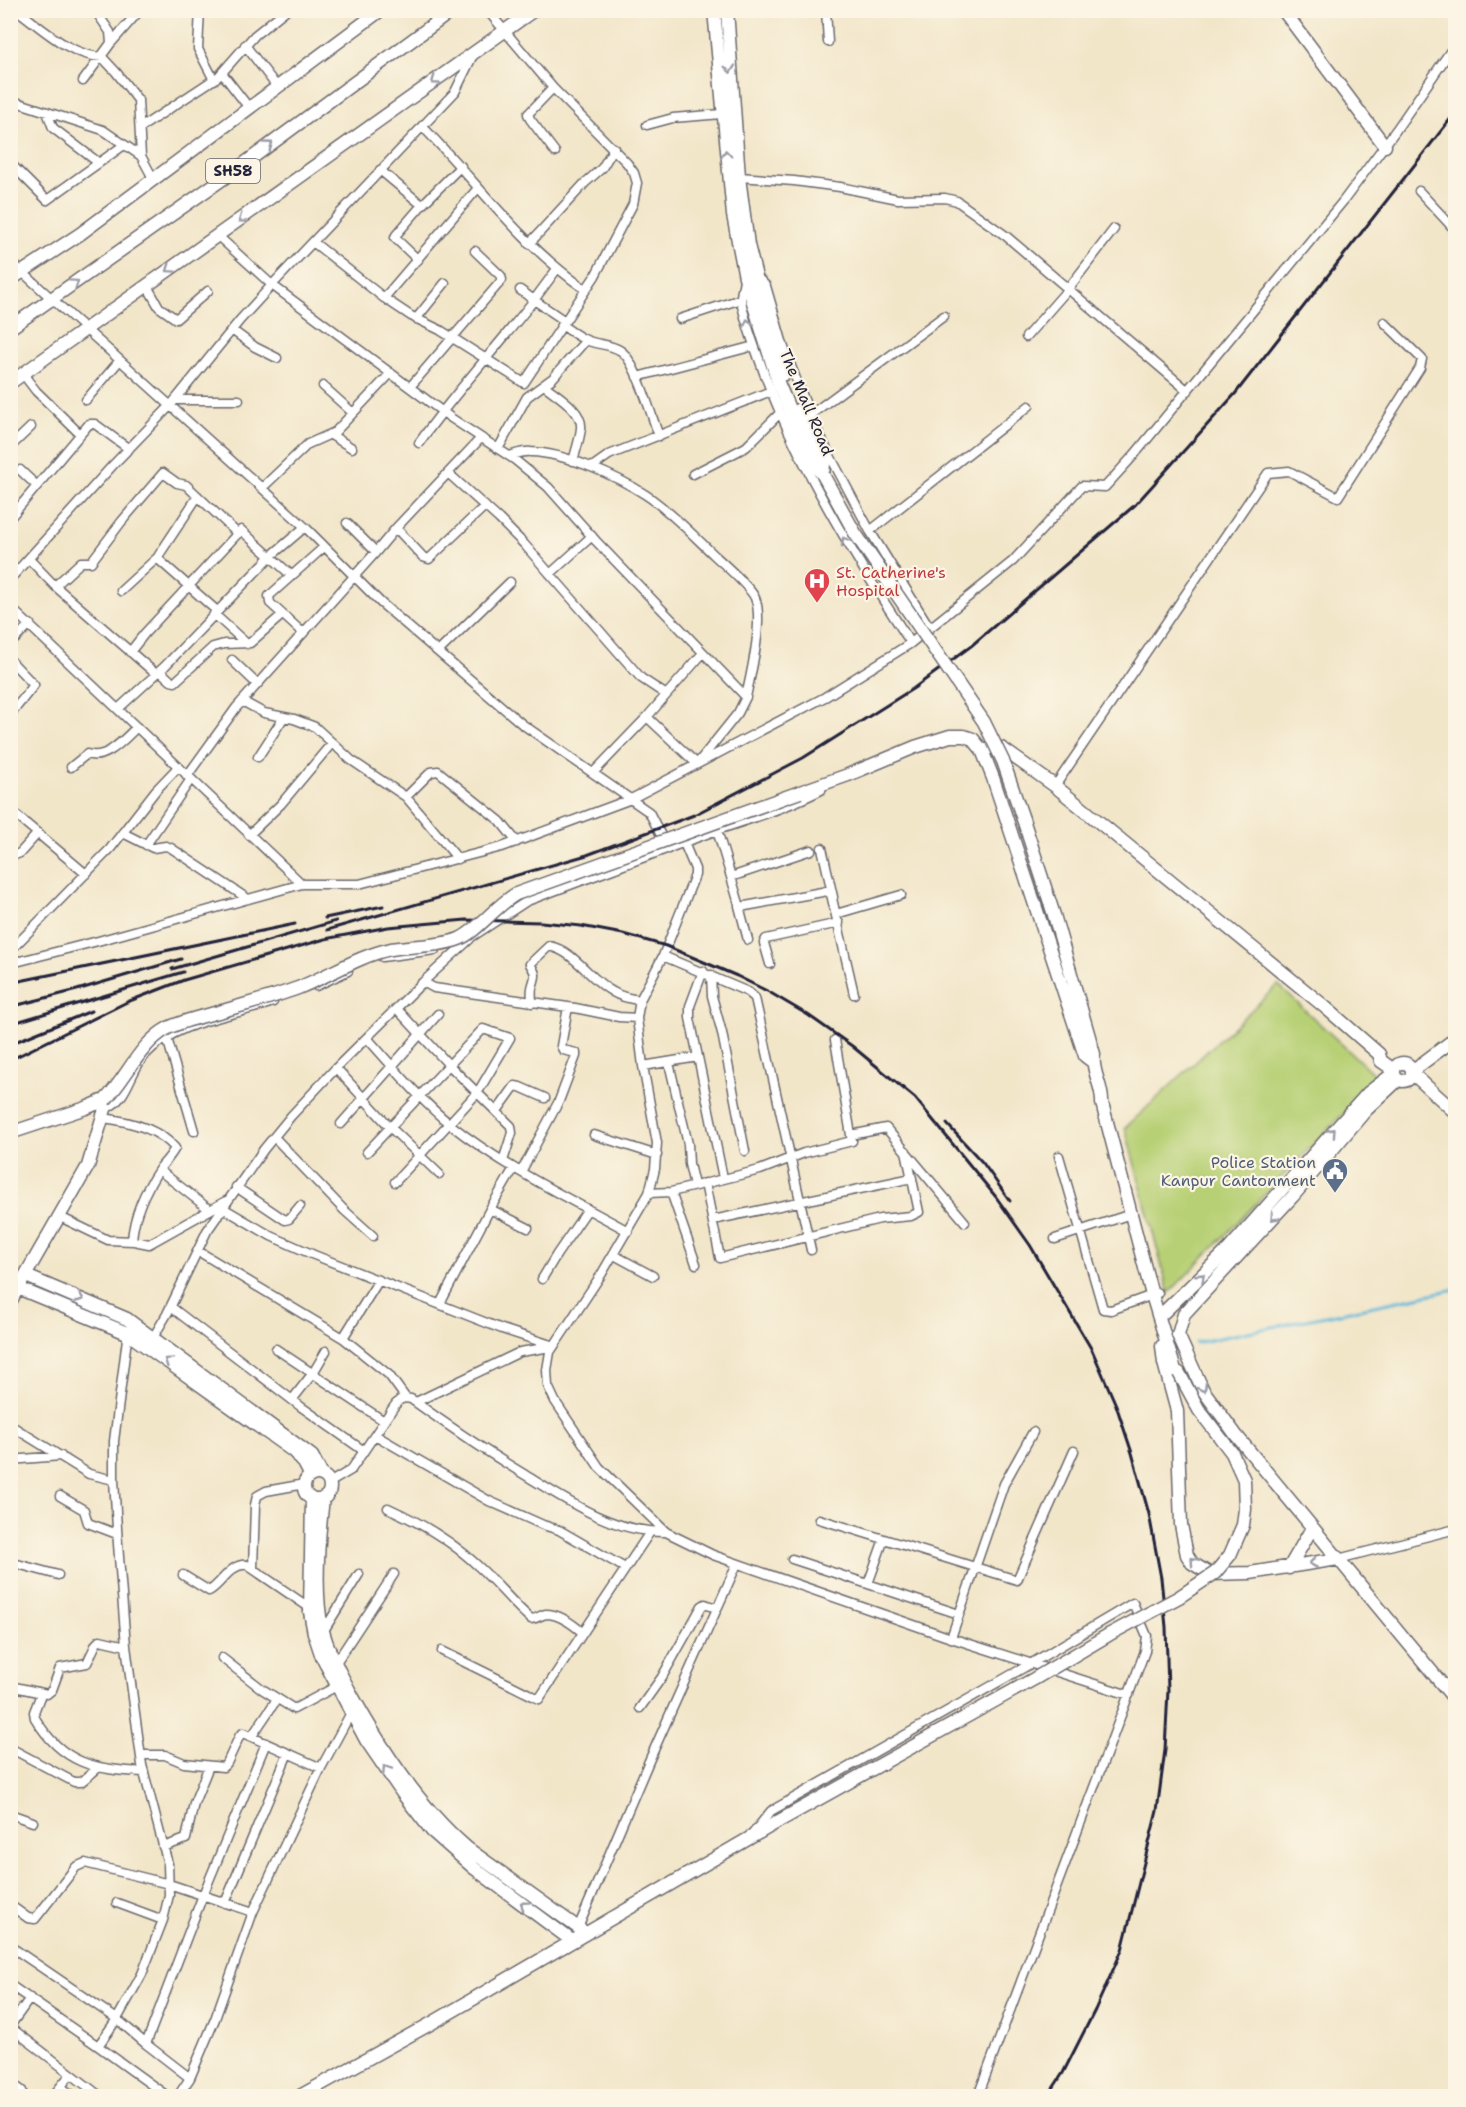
<svg xmlns="http://www.w3.org/2000/svg" width="1466" height="2107" viewBox="0 0 1466 2107" font-family="'Shantell Sans',sans-serif">
<style>
.green{fill:#b7d075;stroke:#6c7958;stroke-width:1.5}
.lines{fill:none;stroke-linecap:round;stroke-linejoin:round}
.stream{stroke:#5cb8da;stroke-width:3}
.street-casing{stroke:#6b676d;stroke-width:11}
.secondary-casing{stroke:#6b676d;stroke-width:15}
.primary-casing{stroke:#6b676d;stroke-width:15}
.street{stroke:#fff;stroke-width:8}
.secondary{stroke:#fff;stroke-width:12}
.primary{stroke:#fff;stroke-width:12}
.rail{stroke:#22223b;stroke-width:3}
.secondary-bridge-casing{stroke:#6b676d;stroke-width:15;stroke-linecap:butt}
.secondary-bridge{stroke:#fff;stroke-width:12}
.oneway{stroke:#9c9ca7}
.labels{text-anchor:middle;stroke-width:4.5;stroke-linejoin:round;paint-order:stroke}
.shield{fill:#fcf5e5;stroke:#63616e;stroke-width:1.5}
.shield-label{font-size:15px;font-weight:bold;fill:#22223b}
.street-label{font-size:16px;fill:#22223b;stroke:#fcf5e5}
.health-label{font-size:16px;fill:#be3a42;stroke:#fcf5e5;text-anchor:start}
.service-label{font-size:16px;fill:#4e5e75;stroke:#fcf5e5;text-anchor:end}
</style>
<rect width="100%" height="100%" fill="#fcf5e5"/>
<filter id="ink" filterUnits="userSpaceOnUse"><feTurbulence type="fractalNoise" baseFrequency=".0167" numOctaves="2"/><feDisplacementMap in="SourceGraphic" scale="12" xChannelSelector="R" yChannelSelector="G"/><feConvolveMatrix kernelMatrix="1 2 1 2 8 2 1 2 1" color-interpolation-filters="sRGB"/></filter>
<filter id="wash" filterUnits="userSpaceOnUse"><feTurbulence type="fractalNoise" baseFrequency=".008" numOctaves="4" result="noise"/><feDisplacementMap in="SourceGraphic" scale="24" xChannelSelector="R" yChannelSelector="G"/><feGaussianBlur stdDeviation="1.35" result="paint"/><feColorMatrix in="noise" values="0 0 0 0 0 0 0 0 0 0 0 0 0 0 0 0 0 1.4 0 .05"/><feComposite in="paint" operator="in"/></filter>
<g filter="url(#wash)">
<rect width="100%" height="100%" fill="#f2e6c9"/>
<path class="green" d="M1278,985l100,93 -209,215 -44,-165z"/>
<g class="lines">
<path class="stream" d="M1195,1343l261,-54"/>
</g>
</g>
<g filter="url(#ink)">
<g class="lines">
<g class="street-casing">
<path id="street" d="M17,10c25,18 53,46 85,47l14,15 22,28 3,56
M200,10l-2,39 16,31
M826,10l2,32
M111,43l29,-33
M245,45l33,43
M222,73l28,36
M83,81l28,-38 -1,-11 -15,-22
M553,88l-25,26 2,5 25,33
M10,100l93,30 38,26 13,24
M47,112l6,16 46,35
M647,125l26,-7 49,-4
M422,126c54,55 99,119 163,163
M140,128l79,-52 36,-41 31,-25
M10,163l37,37 77,-55
M380,170l42,35
M739,177l55,4 46,6 58,12 47,-1 12,3 49,35 182,155
M1419,191l37,40
M218,236l54,49 179,133 64,42 33,27 48,54 150,156 -8,16 -41,51 -50,-47
M313,242l71,56 27,18 29,14 84,53 71,-107 38,-72 4,-21 -3,-10 -7,-10 -74,-75 -66,-78
M529,244l56,-61 17,-15 12,-20
M418,260l-23,-22 1,-3 26,-30 39,-39
M10,261l295,266 76,76 141,121 127,88 19,37
M756,276l10,10 18,62 26,67 18,37 42,79 60,97
M744,280c-1,6 -3,13 -3,18 1,18 17,57 23,75 37,97 90,184 147,270
M147,286l12,21 17,12 32,-28
M520,290l14,10 23,-31
M384,298l94,-110
M416,319l29,-36
M680,319l61,-20
M562,325c7,5 15,11 24,15 11,5 25,4 35,11 15,10 31,67 38,85
M232,330l23,17 22,11
M1026,337l42,-48 46,-60
M23,374l13,17 44,43
M637,377l117,-31
M544,385c12,10 39,25 37,43 -1,11 -5,22 -8,33
M323,386l30,27
M410,387l92,-107 -1,-4 -26,-25
M86,400l34,-40
M175,400h64
M810,415l134,-99
M331,435l21,13
M419,443c35,-50 77,-94 115,-143l31,21
M10,447l21,-20
M498,449l29,-52 26,-19 33,-38
M509,456c7,-2 15,-5 22,-4 34,1 86,24 115,43 23,15 48,41 68,60 10,9 37,33 41,43 9,21 -4,76 -9,99
M592,467l17,-12 162,-64
M20,470l17,16
M448,473l51,46 25,25 117,134 24,16
M693,474l53,-27 34,-34
M262,488l46,-44 27,-12 56,-59
M198,496l-39,59 -1,4 59,52
M10,518l79,-94h6l34,25
M347,523l29,29
M396,528l27,29 6,2 56,-53
M870,531l159,-125
M29,559l26,27 101,88
M550,574l42,-38
M10,579l103,-114 58,-60 69,-85 32,-35 183,-193 18,-37
M55,586l26,-24h10l31,-41 41,-48 14,10 9,2 52,49
M121,591l37,-34
M10,607l292,277
M214,614l33,30
M303,633l-33,-30 -1,-7 55,-49
M10,644l20,-20
M130,652l15,-19 96,-103 50,45
M438,652l72,-70
M10,660l24,25 -24,30
M232,660l25,24
M160,671l11,10 4,1 38,-35 11,-3 26,-1 32,-28
M242,701l22,12 30,6 21,8 36,33 55,37 52,62
M118,709l46,-42 107,-111 34,-29
M258,757l26,-40
M71,767l16,-13c19,7 36,-14 50,-27
M593,773l54,-56 56,-64
M187,776l49,-68 140,-156 20,-24 85,-90
M1055,786l213,-313 21,-2 49,26 82,-129 2,-9 -38,-37
M406,797l25,-25 7,-1 62,50 17,21
M10,810l76,64
M717,830l23,77 82,-15 4,-1 5,3 23,100
M123,833l30,15 13,-2 5,2 77,51
M249,835l32,-31 51,-61
M684,843l11,26v6l-32,81 -23,44 -3,18 6,48 14,77 -2,26 -6,24 -48,82 -51,77 -3,18 1,16 7,15 44,66 67,65 47,23 238,83 178,57
M146,845l45,-66
M822,848l11,49
M10,851l5,4 5,-2 18,-20
M731,877l80,-27
M739,906l9,34
M836,914l65,-19
M467,940l60,-39 190,-71c35,-11 71,-23 104,-40
M10,951l100,-102 46,-59 22,-23
M663,956l85,36 7,6 56,252
M382,957l53,-7
M10,959l10,2 78,-20 204,-57h57l143,-37 129,-48 194,-102 86,-54 102,-82 69,-75 23,1 30,-33 209,-254 52,-70 60,-87
M770,964l-6,-21 2,-4 73,-16
M703,971l-13,35v12l33,160
M711,975l1,21 10,37 23,118
M423,982l11,6 141,20 44,9 18,1
M316,986l32,-15
M532,1003c0,-5 -1,-11 0,-15 3,-13 6,-11 -2,-24l19,-18c26,5 41,34 64,46 8,5 18,7 27,8
M397,1009l52,56 62,61 1,7 -9,28
M167,1038l27,93
M368,1039c26,29 52,61 83,86 53,42 117,73 177,106
M669,1063l19,81 1,20 5,21
M643,1066l55,-9
M336,1068l54,59 49,47
M105,1109c24,-10 24,-37 40,-54 32,-35 87,-38 128,-53
M497,1111l18,-25 5,1 25,11
M103,1118c25,3 55,10 72,30 -4,8 -10,14 -15,20 -15,22 -26,46 -28,72
M341,1124l97,-110
M594,1135l63,20
M851,1135l35,-7 79,94
M274,1137l70,73 29,26
M367,1152l116,-123 27,9 -32,54 -83,90
M1059,1156l44,153 8,1 47,-17
M159,1170l51,40
M521,1172l38,-71 17,-45v-3l-13,-3 -2,-4 7,-39
M705,1183l15,75 160,-39 31,-3 8,-4 -13,-61
M236,1187l49,33 4,-1 11,-13
M671,1192l25,72
M649,1193l22,-1 89,-22 44,-17 48,-12 -17,-101
M223,1208l48,28 43,19 188,74 52,17
M490,1209l38,19
M60,1217l48,23 26,1 15,3 77,-43
M713,1220l199,-42
M1055,1239l76,-25
M198,1251l145,87 46,37 16,22
M614,1255l39,21
M542,1279l15,-25 31,-45
M440,1304l50,-95 24,-41
M171,1307l129,99 64,45
M343,1338l36,-58
M151,1341l16,-27 40,-83 57,-82 27,-33 45,-48 87,-86 47,-43
M276,1349l108,72
M292,1400l21,-27 13,-22
M416,1402l104,-50 31,-5
M10,1425l79,49 25,6
M375,1435l114,66 54,24 16,5 66,38
M10,1460l51,-4
M329,1483l22,-13 42,-62c5,-7 8,-12 18,-9 36,26 73,51 111,74 44,27 91,60 144,59
M60,1496l24,14 4,13 29,11
M388,1508c33,15 64,33 90,58 19,17 34,37 53,53 6,0 9,-4 15,-5 14,0 27,10 37,19
M819,1519l198,61 57,-129
M792,1559l167,55
M1338,1559l118,-30
M10,1562l48,13
M253,1569l2,-64 2,-9 9,-5 39,-7
M183,1575l26,16c13,-7 21,-28 38,-26l63,43
M868,1584l16,-45
M323,1632l36,-58
M951,1638l53,-154 29,-52
M442,1651l97,48 111,-167
M222,1658l40,31 32,20 43,-23
M335,1664l59,-90
M10,1686l37,8 5,-4 8,-22 27,-5 9,-19 4,-4 26,6
M41,1694l-7,18 1,6c27,46 60,52 109,54
M640,1708l22,-31 40,-71 3,-2 11,4
M252,1736l25,-37
M10,1748l64,34h7l17,-14
M141,1755h24l19,8 39,4 4,-4 13,-28 3,-2 78,35
M10,1814l23,8
M754,1832l17,-21 261,-148 101,-60 14,33 -2,15 -167,445
M163,1847l23,-8 8,-36 15,-37
M117,1903l46,17
M225,1903l63,-150
M10,1905l18,13 7,1 41,-52 9,-4 84,21 84,28
M578,1928l71,-167 88,-197
M10,1946l107,73 29,25 44,34
M10,1985l88,61 69,50
M10,2026l20,-28
M10,2027l90,69
M146,2044l57,-149 63,-152
M98,2046l19,-27 25,-45 21,-54 6,-25 -1,-31 -26,-99 -16,-119 -8,-102 -4,-64v-39l14,-110
M10,2082l12,9
M61,2087l12,9
M53,2096l17,-21
M178,2096l12,-18 25,-59 38,-107 68,-144 32,-59
M720,2096h2"/>
</g>
<g class="secondary-casing">
<path id="secondary" d="M714,10l19,205 12,62 34,108 24,57 12,24 8,9
M727,10l12,167 9,68 20,80 16,49
M1283,10l102,136
M10,280l70,-46 301,-224
M798,410l26,54 -1,11
M989,748h12l6,4 48,34 270,221 54,47 2,7 13,9
M800,792l48,-17 67,-28 35,-11h14l9,3 9,11 11,28 92,278 8,6
M1023,819l31,96 40,139c-3,17 9,32 8,49l50,192 23,75 4,3
M1394 1072a9 9 0 1 1 18 0a9 9 0 1 1-18 0Z
M1412,1071l44,-33
M1412,1073l44,40
M1398,1080l-33,31 -72,85 -109,118 -6,21 25,55 33,45 220,266
M10,1133l76,-25 19,-8
M26,1276l101,43 185,137 10,19
M18,1288l109,45 166,118 11,12 7,13
M10,1302l78,-136 17,-57 -4,-8
M1158,1315l6,-3 65,-63 122,-137 17,-19 26,-20
M1162,1346l2,17 13,48 4,114 6,30 5,8 18,11 40,-1 88,-14
M304 1487a13 13 0 1 1 26 0a13 13 0 1 1-26 0Z
M323,1498c-4,35 -9,95 -1,129 5,22 16,42 27,63 30,55 70,117 118,158l117,84
M312,1499l-2,113 4,21 8,24 44,83 37,54 29,37 42,37 97,72
M1289,1568l23,-40
M300,2096l132,-73 347,-202"/>
</g>
<g class="primary-casing">
<path id="primary" d="M10,328l231,-162 212,-156
M10,383l524,-373"/>
</g>
<use href="#street" class="street"/>
<use href="#secondary" class="secondary"/>
<use href="#primary" class="primary"/>
<path class="rail" d="M325,918l58,-12
M327,930l260,-75 107,-40 109,-57 111,-70 57,-42 164,-141 100,-111 221,-282
M172,969l164,-48
M10,983l285,-59
M10,1007l67,-17 104,-31
M10,1024l173,-52
M10,1044l81,-33
M10,1060l117,-58 57,-22 141,-41 63,-12 78,-7 75,2 40,4 42,8 43,12 71,30 32,16 39,23 44,31 63,52 81,99 34,48 62,105 24,55 16,48 17,61 12,64 5,49 2,63 -3,60 -8,61 -35,139 -27,60 -32,63 -15,23
M947,1124l36,39 27,38"/>
<g class="secondary-bridge-casing">
<path id="secondary-bridge" d="M823,475l32,58 129,189 19,39 20,58
M105,1100c22,-22 34,-56 63,-72 14,-7 32,-11 47,-15 28,-8 56,-15 83,-25 31,-12 60,-32 93,-39 22,-4 47,-2 68,-10 19,-8 36,-33 57,-45l284,-102
M779,1821l255,-142 76,-45 69,-37 36,-24 15,-18 13,-30 2,-16 -1,-29 -12,-27 -33,-43 -20,-37"/>
</g>
<use href="#secondary-bridge" class="secondary-bridge"/>
</g>
<defs><path id="oneway-chevron" d="M-2-3.5L2.5 0L-2 3.5" fill="none" stroke-width="1.6" stroke-linecap="round" stroke-linejoin="round" transform="scale(1.5)"/></defs>
<g class="oneway">
<use href="#oneway-chevron" transform="translate(730 69) rotate(85)"/>
<use href="#oneway-chevron" transform="translate(435 81) rotate(144)"/>
<use href="#oneway-chevron" transform="translate(269 145) rotate(-36)"/>
<use href="#oneway-chevron" transform="translate(726 154) rotate(-96)"/>
<use href="#oneway-chevron" transform="translate(242 219) rotate(144)"/>
<use href="#oneway-chevron" transform="translate(170 269) rotate(145)"/>
<use href="#oneway-chevron" transform="translate(75 283) rotate(-35)"/>
<use href="#oneway-chevron" transform="translate(748 323) rotate(-106)"/>
<use href="#oneway-chevron" transform="translate(845 541) rotate(-120)"/>
<use href="#oneway-chevron" transform="translate(1332 1132) rotate(-48)"/>
<use href="#oneway-chevron" transform="translate(1274 1217) rotate(133)"/>
<use href="#oneway-chevron" transform="translate(1201 1277) rotate(-43)"/>
<use href="#oneway-chevron" transform="translate(80 1298) rotate(22)"/>
<use href="#oneway-chevron" transform="translate(168 1361) rotate(-145)"/>
<use href="#oneway-chevron" transform="translate(1203 1388) rotate(60)"/>
<use href="#oneway-chevron" transform="translate(1194 1561) rotate(-132)"/>
<use href="#oneway-chevron" transform="translate(1313 1563) rotate(170)"/>
<use href="#oneway-chevron" transform="translate(386 1769) rotate(-124)"/>
<use href="#oneway-chevron" transform="translate(524 1905) rotate(-143)"/>
</g>
</g>
<defs>
<g id="hospital-pin" transform="scale(1.35)"><path d="M0 17L-7.5 6A9.5 9.5 0 1 1 7.5 6Z" fill="#e0444e" stroke="#fcf5e5"/><path d="M-5-5h3v3.5h4V-5h3V5h-3V1.5h-4V5h-3Z" fill="#fff"/></g>
<g id="civic-pin" transform="scale(1.35)"><path d="M0 17L-7.5 6A9.5 9.5 0 1 1 7.5 6Z" fill="#5c6f8a" stroke="#fcf5e5"/><path d="M-.6-6.5H3V-4.5H.6V-3L4-1V1h2V6H-6V1h2V-1L-.6-3ZM-1.2 2.5V6h2.4V2.5Z" fill="#fff"/></g>
</defs>
<g fill-rule="evenodd">
<use href="#hospital-pin" x="817" y="581"/>
<use href="#civic-pin" x="1335" y="1171"/>
</g>
<g class="labels">
<rect class="shield" x="206" y="159" width="54" height="24" rx="4.5"/>
<g class="shield-label">
<text x="233" y="176">SH58</text>
</g>
<g class="street-label">
<text transform="translate(807 402) rotate(67)" y="6">The Mall Road</text>
</g>
<g class="health-label">
<text x="836" y="578">St. Catherine's<tspan x="836" dy="18">Hospital</tspan></text>
</g>
<g class="service-label">
<text x="1316" y="1168">Police Station<tspan x="1316" dy="18">Kanpur Cantonment</tspan></text>
</g>
</g>
<rect width="1466" height="2107" fill="none" stroke="#fcf5e5" stroke-width="36"/>
</svg>
